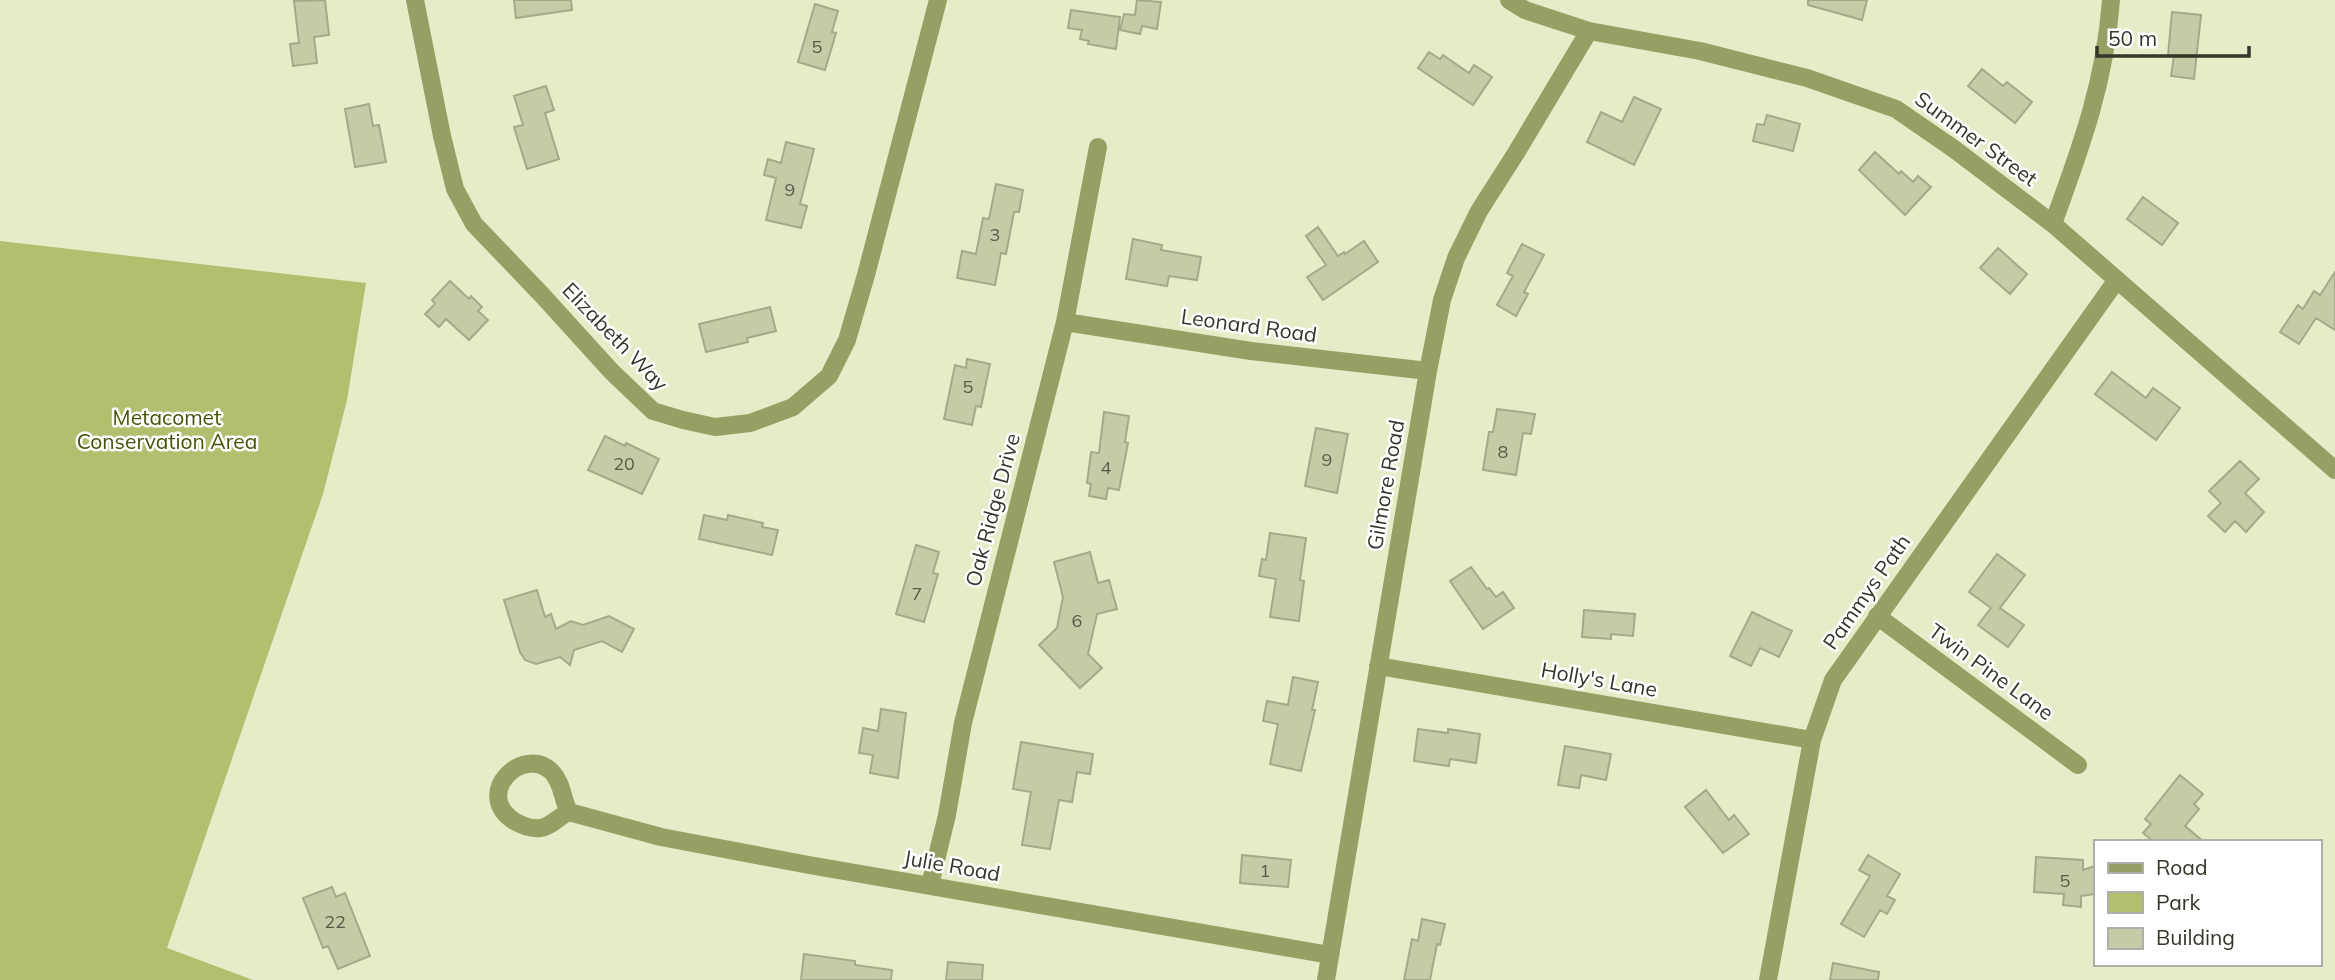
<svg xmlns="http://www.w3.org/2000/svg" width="2335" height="980" viewBox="0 0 2335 980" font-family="Mulish,sans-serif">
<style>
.green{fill:#b1bf6e}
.building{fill:#c4cba7;stroke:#a2aa87;stroke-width:2}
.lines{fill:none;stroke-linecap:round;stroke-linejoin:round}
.minor{stroke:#96a065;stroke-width:18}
.labels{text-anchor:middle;stroke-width:5;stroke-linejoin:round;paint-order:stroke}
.number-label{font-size:18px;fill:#575b48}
.street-label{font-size:21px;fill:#333628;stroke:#fff}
.park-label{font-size:21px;fill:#495208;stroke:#fff}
</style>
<rect width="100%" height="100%" fill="#e5ecc7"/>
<path class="green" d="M0,241l366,42 -19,117 -24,94 -156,454 86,32h-253z"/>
<path class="building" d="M325,0l4,35 -15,2 3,26 -24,3 -3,-22 9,-1 -5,-42z
M514,0h57l1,10 -56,8z
M1137,0l24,2 -4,27 -15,-3 -2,8 -20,-4 4,-16 11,1z
M1808,0h59l-5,20 -54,-15z
M815,4l23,7 -6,21 4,1 -11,37 -27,-8z
M1071,10l49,7 -4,32 -28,-5 1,-3 -9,-2 2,-9 -14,-2z
M2172,12l29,3 -7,64 -23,-3 3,-20 -6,-1z
M1429,52l11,7 3,-4 26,18 5,-8 18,12 -19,28 -55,-37z
M1982,69l21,17 4,-4 25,20 -17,21 -47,-37z
M546,86l8,24 -9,3 14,46 -32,10 -13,-42 9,-2 -9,-29z
M1634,97l27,12 -27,56 -47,-23 14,-30 21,10z
M369,104l4,22 6,-1 7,37 -31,5 -10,-58z
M1767,115l33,9 -7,27 -40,-10 4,-17 7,1z
M786,142l28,7 -14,55 7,2 -6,22 -35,-8 10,-42 -12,-3 4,-16 13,4z
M1875,152l24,22 2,-3 12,11 5,-6 13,11 -26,28 -46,-45z
M996,184l27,6 -4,22h-5l-8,42 -5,-1 -6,32 -38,-7 5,-27 14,3 7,-36 6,1z
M2143,197l35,26 -16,22 -35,-26z
M1318,227l20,29 6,-4 1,2 19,-13 14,21 -55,38 -16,-23 19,-12 -20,-29z
M1133,239l29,6 -1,5 40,7 -4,23 -28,-4 -2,10 -41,-7z
M1522,244l22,11 -20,37 4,2 -12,22 -19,-11 16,-29 -6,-3z
M1998,248l29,26 -17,20 -30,-26z
M2335,272v58l-19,-12 -17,26 -19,-12 18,-27 5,4 11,-18 6,4z
M450,281l19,18 2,-3 11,11 -4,4 10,9 -19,20 -23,-21 -7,8 -14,-13 10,-10 -3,-4z
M770,307l6,24 -29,7 1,4 -42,10 -7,-28z
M967,359l23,5 -9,43 -5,-1 -4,19 -28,-6 11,-54 11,3z
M2112,372l34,26 7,-10 27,20 -24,32 -61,-46z
M1497,409l38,5 -4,20 -8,-1 -7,42 -33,-5 6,-38h4z
M1104,412l25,4 -4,26 3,1 -9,47 -11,-2 -2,11 -17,-3 2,-12 -4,-1 4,-31 8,1z
M1316,428l32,6 -11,59 -32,-7z
M605,436l20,10 1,-3 33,16 -17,35 -54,-24z
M2240,461l19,18 -14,14 19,19 -18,20 -11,-11 -10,11 -17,-16 13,-13 -12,-12z
M704,515l23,5 1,-5 35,8 -1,4 16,3 -6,25 -73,-16z
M1270,533l36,5 -6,42 4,1 -5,40 -29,-4 6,-38 -17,-3 3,-17 4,1z
M916,545l23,7 -6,21 5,1 -14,48 -28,-8z
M1090,552l8,31 11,-3 8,29 -20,5 -9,40 14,14 -22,20 -41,-43 18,-17 6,-31 -9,-35z
M1997,554l28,21 -25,33 24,17 -16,22 -30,-22 13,-17 -22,-16z
M1471,567l16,22 2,-1 7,9 7,-5 11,16 -31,21 -33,-48z
M537,590l8,27 6,-3 5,15 15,-8 12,4 26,-9 25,13 -12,23 -20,-11 -28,9 -4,15 -10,-8 -24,7 -11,-4 -5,-8 -16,-52z
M1584,610l51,4 -2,22 -22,-2v5l-29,-2z
M1752,612l40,19 -13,26 -19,-9 -9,18 -21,-10z
M1293,677l25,5 -6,28h3l-14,61 -31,-7 8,-40 -15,-3 4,-20 21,4z
M881,709l25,4 -8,65 -28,-5 3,-18 -14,-2 4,-25 15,3z
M1418,729l30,4v-4l32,5 -4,29 -26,-4 -1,7 -35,-5z
M1021,742l72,12 -3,20 -13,-2 -5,30 -13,-2 -9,49 -28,-4 9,-53 -18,-3z
M1565,746l46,8 -5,26 -25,-5 -2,13 -21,-3z
M2180,775l23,19 -9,10 5,5 -14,17 19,16h-50l-11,-9 8,-9 -6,-5z
M1706,790l23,30 5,-5 15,19 -26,19 -38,-46z
M1242,855l49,5 -3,27 -48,-4z
M1868,855l32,19 -13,22 8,4 -8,14 -7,-4 -16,27 -23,-13 29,-48 -11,-6z
M2036,857l47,3v10l12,-4v28l-14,2v11l-18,-2 1,-11 -30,-2z
M332,887l4,10 9,-4 25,63 -32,13 -10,-23 -5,2 -20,-50z
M1422,919l23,5 -5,21 -3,-1 -7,36h-26l8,-41 6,2z
M804,954l51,7v4l37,5 -1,10h-90z
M948,962l35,3 -1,15h-36z
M1833,963l46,9 -1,8h-48z"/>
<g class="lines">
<path class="minor" d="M415,0l27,136 13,53 19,35 68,71 70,77 41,39 30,9 32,7 35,-4 43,-16 36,-31 18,-36 19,-65 72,-275
M1509,0l16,10 64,21 111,20 107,27 89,31 58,40 99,75 282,246
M2053,224c28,-77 52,-141 58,-224
M1065,322l186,29 177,20
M1877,616l201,149
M1378,666l434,74
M569,812c-10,4 -18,15 -29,16 -8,1 -19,-3 -26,-7 -42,-28 10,-77 38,-49 11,12 10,27 17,40l92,25 148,28 521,90
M930,885l17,-70 16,-92 102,-401 33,-175
M1326,980l102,-609 14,-71 14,-42 23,-47 37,-58 73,-122
M1768,980l44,-240 21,-60 283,-399"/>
</g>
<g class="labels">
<g class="number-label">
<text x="817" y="53">5</text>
<text x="790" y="196">9</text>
<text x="995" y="241">3</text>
<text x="968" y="393">5</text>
<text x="1503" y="458">8</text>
<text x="1327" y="466">9</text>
<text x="624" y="470">20</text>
<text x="1106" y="474">4</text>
<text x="917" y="600">7</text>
<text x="1077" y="627">6</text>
<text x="1265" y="877">1</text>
<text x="2065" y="887">5</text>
<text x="335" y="928">22</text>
</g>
<g class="street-label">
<text transform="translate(1976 139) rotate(36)" y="7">Summer Street</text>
<text transform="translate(1249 326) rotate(8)" y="7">Leonard Road</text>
<text transform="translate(615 337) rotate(46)" y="7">Elizabeth Way</text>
<text transform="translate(1386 485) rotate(-80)" y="7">Gilmore Road</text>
<text transform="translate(993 510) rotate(-75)" y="7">Oak Ridge Drive</text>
<text transform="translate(1867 592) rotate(-55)" y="7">Pammys Path</text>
<text transform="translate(1991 672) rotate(36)" y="7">Twin Pine Lane</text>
<text transform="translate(1599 680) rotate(10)" y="7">Holly's Lane</text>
<text transform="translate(952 866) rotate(10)" y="7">Julie Road</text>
</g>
<g class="park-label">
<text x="167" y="425">Metacomet<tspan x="167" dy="24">Conservation Area</tspan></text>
</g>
</g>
<rect x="2094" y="840" width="228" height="126" fill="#ffffff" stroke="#adafa9" stroke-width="2"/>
<rect x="2108" y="863" width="35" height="10" fill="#96a065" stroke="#adafa9" stroke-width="2"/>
<text x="2156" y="875" font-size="21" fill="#333628">Road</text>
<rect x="2108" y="892" width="35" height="21" fill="#b1bf6e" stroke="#adafa9" stroke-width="2"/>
<text x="2156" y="910" font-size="21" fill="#333628">Park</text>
<rect x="2108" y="928" width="35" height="21" fill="#c4cba7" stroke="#adafa9" stroke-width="2"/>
<text x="2156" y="945" font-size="21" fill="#333628">Building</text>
<path d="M2097 46v10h152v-10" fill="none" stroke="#333628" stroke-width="3.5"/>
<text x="2108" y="46" font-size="21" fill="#333628" stroke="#ffffff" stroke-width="5" paint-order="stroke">50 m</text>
</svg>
